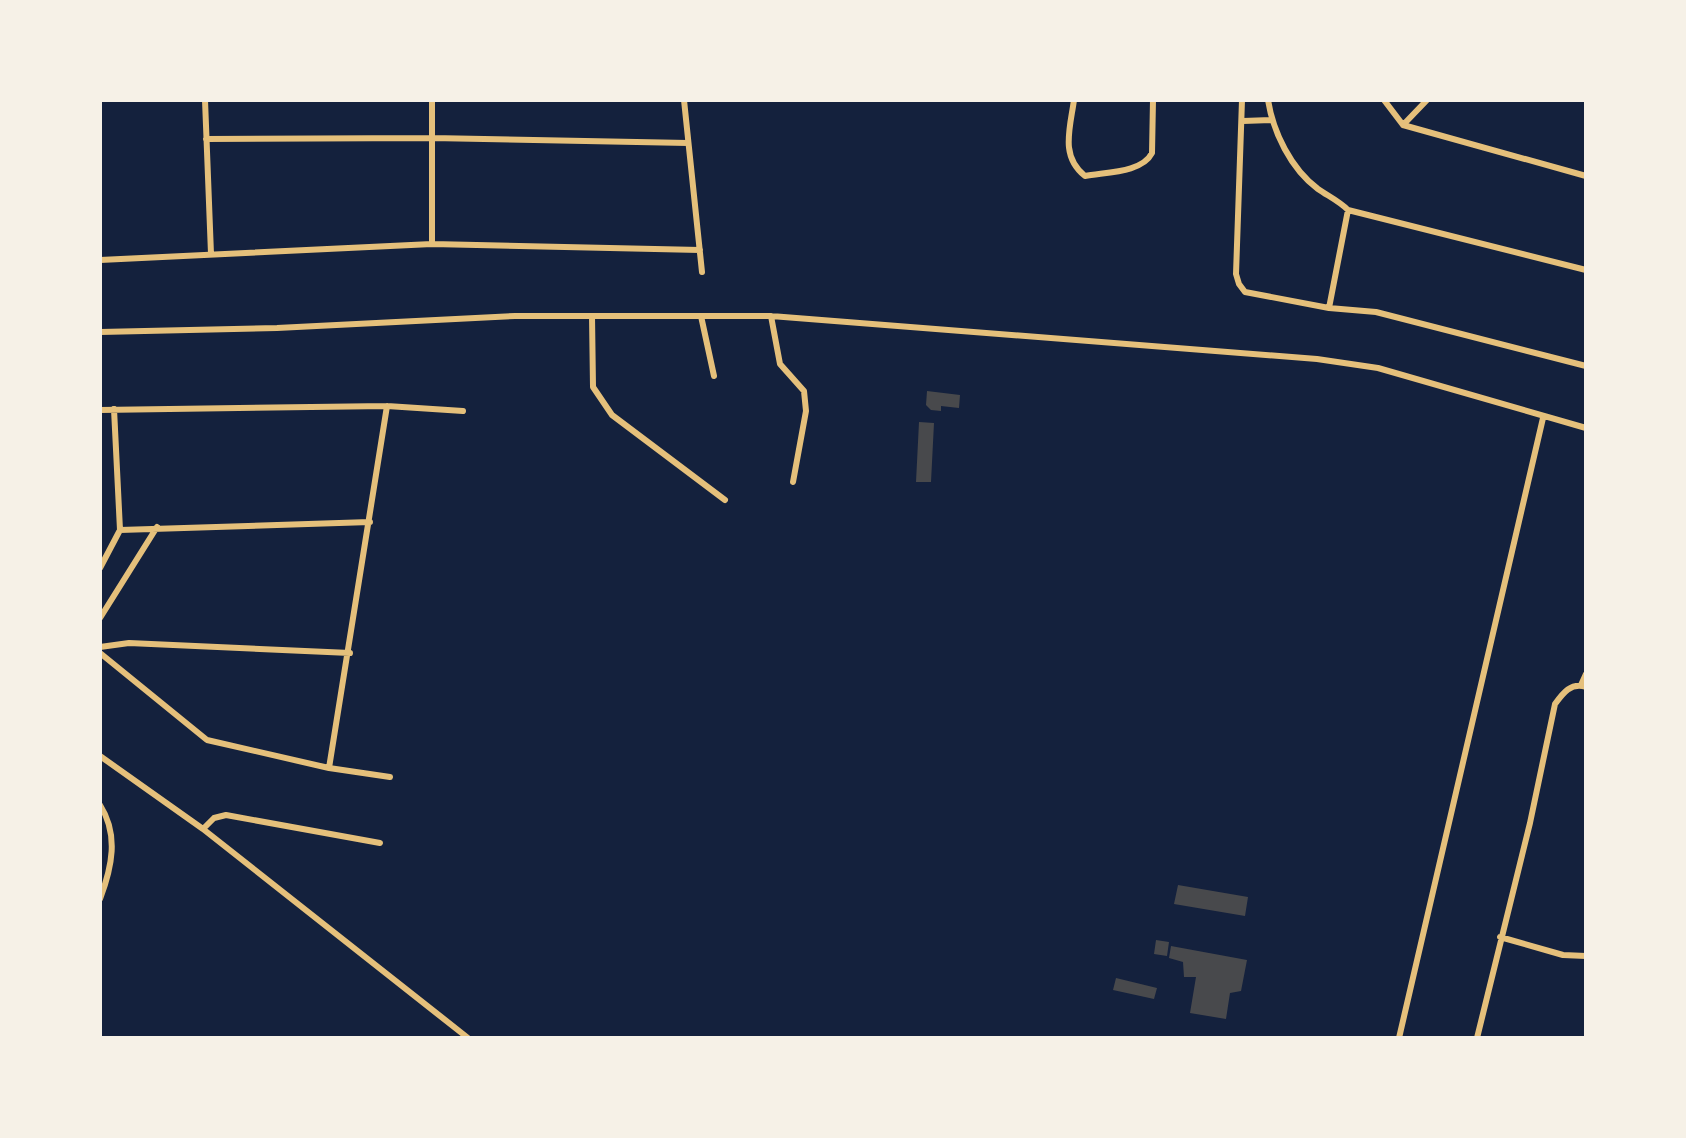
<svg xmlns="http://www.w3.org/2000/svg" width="1686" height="1138" viewBox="0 0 1686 1138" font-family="Jost,sans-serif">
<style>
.building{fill:#48494c}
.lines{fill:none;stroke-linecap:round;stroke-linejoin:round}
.minor{stroke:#e5c07b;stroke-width:6}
</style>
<rect width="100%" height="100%" fill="#14213d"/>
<path class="building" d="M927,391l33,4 -1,13 -18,-2v5l-10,-1 -5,-5z
M919,422l15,1 -3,59h-15z
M1178,885l70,12 -3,19 -71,-12z
M1156,940l13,2 -2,14 -13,-2z
M1171,946l76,14 -6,31 -11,2 -4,26 -36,-6 6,-36h-12l-1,-15 -14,-4z
M1116,978l41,10 -3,11 -41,-9z"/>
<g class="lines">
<path class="minor" d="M205,100l6,154
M684,100l18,172
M1074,100c-4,29 -14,56 11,76 20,-4 57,-3 67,-23l1,-53
M1242,100l-6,174 3,10 6,8 84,16 47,4 210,54
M1268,100c5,32 23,69 50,89 10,7 21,12 30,21l238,60
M1384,100l19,25 183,51
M1243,121l28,-1
M1403,125l24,-25
M206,139l226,-1 256,5
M432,244v-144
M100,260l332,-16 268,6
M1329,308l19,-98
M592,316l1,71 19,28 113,85
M701,316l13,60
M771,316l9,48 24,27 2,20 -13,71
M100,332l177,-4 238,-12h256l546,43 61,9 208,60
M100,410l287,-4 76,5
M120,530l250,-8
M100,568l20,-38 -6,-121
M100,618l57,-91
M100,647l29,-4 221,10
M100,653l107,87 122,28 61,9
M1581,685l5,-11
M100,756l103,73 265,209
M329,768l58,-362
M100,805c19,30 12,62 0,94
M203,829l11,-11 12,-3 154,28
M1500,937l63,18 23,1
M1399,1038l144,-620
M1477,1038l53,-215 25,-119c8,-11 16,-22 31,-17"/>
</g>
<rect width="1686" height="1138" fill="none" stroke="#f6f1e7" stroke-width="204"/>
</svg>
